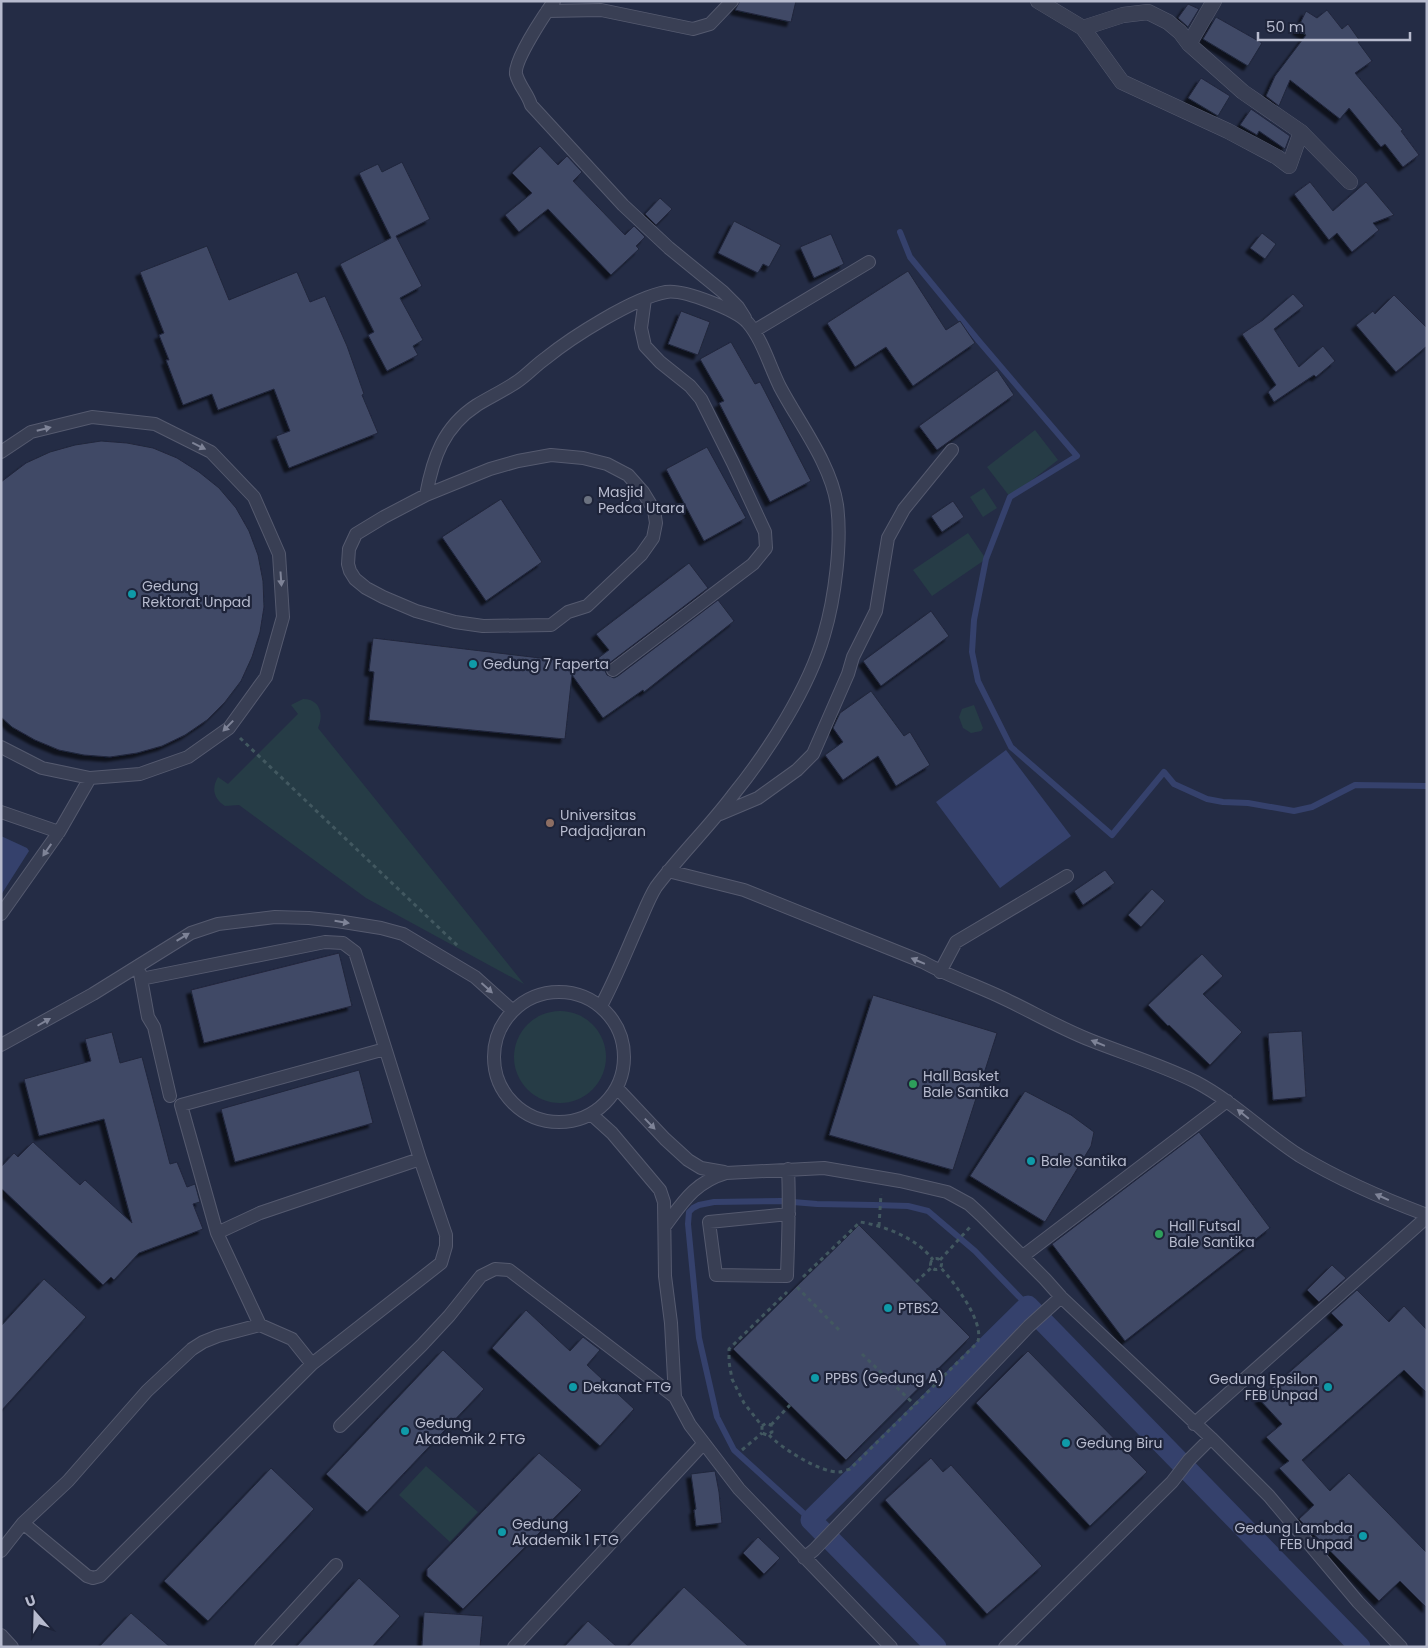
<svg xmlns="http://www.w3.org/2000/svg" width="1428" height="1648" viewBox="0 0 1428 1648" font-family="Poppins,sans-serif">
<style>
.green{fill:#263c46}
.water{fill:#35416c}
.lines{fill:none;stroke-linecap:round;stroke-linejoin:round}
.stream{stroke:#35416c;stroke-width:6}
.canal{stroke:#35416c;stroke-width:21}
.building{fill:#414966;stroke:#20263c;filter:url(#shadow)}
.service-casing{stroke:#555a6f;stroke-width:14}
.minor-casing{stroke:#555a6f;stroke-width:16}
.path{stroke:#425860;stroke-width:3;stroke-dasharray:4 4;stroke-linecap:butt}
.service{stroke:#393f54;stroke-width:12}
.minor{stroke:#393f54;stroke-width:15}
.oneway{fill:#7e8397}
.worship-dot{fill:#6b7280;stroke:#1e243a;stroke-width:2}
.culture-dot{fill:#0f9aa8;stroke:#1e243a;stroke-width:2}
.education-dot{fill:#8d6e63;stroke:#1e243a;stroke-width:2}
.leisure-dot{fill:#2e9e5b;stroke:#1e243a;stroke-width:2}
.labels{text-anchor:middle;stroke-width:4.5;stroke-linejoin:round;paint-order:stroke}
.poi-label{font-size:14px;fill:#b7bbce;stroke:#1e243a;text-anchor:start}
</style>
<defs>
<filter id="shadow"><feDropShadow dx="-4.5" dy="4.5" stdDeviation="1" flood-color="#0009"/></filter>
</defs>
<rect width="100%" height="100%" fill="#242c45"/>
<path class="green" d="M1035,430l23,30 -48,37 -23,-30z
M984,488l13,20 -14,9 -13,-20z
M968,533l18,26 -54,37 -19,-26z
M303,699c17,0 21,15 15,29l206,256 -158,-86 -127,-93 -14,1c-11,-7 -14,-17 -7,-29l10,7 70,-70 -7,-9z
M974,705l9,23 -2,3 -10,2 -8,-5 -4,-11 3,-8z
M514 1057a46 46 0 1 1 92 0a46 46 0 1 1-92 0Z
M426,1466l52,46 -28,30 -51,-47z"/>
<path class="water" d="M1006,750l65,86 -71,52 -64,-86z
M1,836l26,12 2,3 -28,44z"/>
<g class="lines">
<path class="stream" d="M900,232l10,25 68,83 99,116 -67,41 -24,62 -12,61 -2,32 6,29 33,66 101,88 52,-63 10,12 33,15 16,3 25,1 46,8 18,-4 43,-22 72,1
M811,1520l-77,-70 -17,-33 -18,-79 -11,-114 1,-12 4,-4 6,-3 15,-3 67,-1 36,3 57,1 34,1 20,5 47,40 53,55"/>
<path class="canal" d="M936,1647l-125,-127 217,-214 332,341"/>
</g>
<path class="building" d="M740,1h56l-5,21 -56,-12z
M1188,4l11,5 -11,18 -10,-9z
M1327,10l15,19 6,-5 12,17 -2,1 14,19 -17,12 48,57 -2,1 18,24 -16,12 -18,-23 -4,3 -32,-39 -9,11 -50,-39 -11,26 -13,-10 9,-20 31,-41 -9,-5 9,-19 11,7z
M1216,17l46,26 -14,23 -45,-27z
M1201,78l29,18 -12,20 -30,-18z
M1251,109l39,27 -5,13 -26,-18 -2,4 -17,-10z
M540,146l18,19 9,-9 15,16 -9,9 52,54 9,-9 11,11 -9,9 3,3 -28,26 -63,-66 -29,23 -14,-17 27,-22 -20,-20z
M402,162l28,57 -34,17 26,50 -22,12 23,42 -10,6 5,9 -31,16 -19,-36 6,-3 -34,-68 51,-26 -32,-65 19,-9 4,8z
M1310,182l23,29 33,-29 28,33 -21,8 6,7 -27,22 -15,-19 -8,7 -35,-46z
M660,198l12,11 -16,16 -11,-11z
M734,221l47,24 -12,22 -6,-3 -5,9 -40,-20z
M1262,233l14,11 -11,15 -15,-11z
M831,234l13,30 -30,14 -14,-31z
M207,246l22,54 68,-28 13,30 15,-6 22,50 17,48 -2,1 16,38 -89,35 -13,-32 14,-5 -16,-42 -56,21 -6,-16 -29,11 -17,-45h3l-10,-25 5,-2 -24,-61z
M908,271l38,59 14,-9 15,22 -62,43 -27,-39 -31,20 -28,-44z
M1293,294l11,12 -30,23 25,38 24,-21 12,15 -19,16 -2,-2 -40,27 -6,-10 8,-7 -34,-51 21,-14z
M1394,295l33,33v18l-31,26 -40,-47 17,-14 2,3z
M681,311l29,11 -12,33 -30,-11z
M731,342l24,42 5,-2 51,99 -41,21 -51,-99 5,-2 -24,-42z
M997,370l17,25 -77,55 -18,-24z
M101,441l26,2 26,5 24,10 22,14 20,16 17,20 13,23 9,24 5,26 1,26 -4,25 -8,25 -11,24 -16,21 -18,18 -22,15 -23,11 -25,7 -27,4 -26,-2 -25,-5 -24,-10 -23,-13 -11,-10v-235l25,-19 24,-11 25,-7z
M707,447l39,71 -42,23 -38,-72z
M501,499l41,63 -56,39 -44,-64z
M953,501l11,16 -22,15 -11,-16z
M689,563l19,25 -100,76 -3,7 2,4 7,3 4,-2 100,-76 16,21 -90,71 -1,-2 -40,28 -31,-43 -7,64 -196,-19 5,-48 -5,-1 4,-33 217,26 19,-14 -13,-16z
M931,611l18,25 -68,50 -18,-25z
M871,691l33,45 6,-4 20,33 -34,21 -18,-30 -35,24 -18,-25 18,-13 -10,-14 7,-15z
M1105,870l10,13 -32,22 -9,-14z
M1152,889l13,12 -24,26 -13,-12z
M339,953l13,53 -148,37 -13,-53z
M1202,954l21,22 -20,18 39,38 -32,33 -41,-40 -1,1 -20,-21z
M873,995l124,38 -44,137 -124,-35z
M1302,1031l4,66 -33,3 -5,-67z
M112,1032l8,31 22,-6 28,107 7,-2 10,25 8,-3 5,18 -7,2 10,25 -64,24 -25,27 -3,-3 -8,8 -102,-97v-21l13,-14 4,4 15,-15 47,43 5,-5 47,43 -28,-104 -65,17 -15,-57 67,-18 -6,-22z
M359,1070l14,53 -138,39 -14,-53z
M1025,1091l46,24 23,17 -3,14 -46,76 -75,-46z
M1199,1132l71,96 -145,113 -73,-97z
M859,1225l111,112 -124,123 -113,-111z
M1332,1265l14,13 -27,24 -12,-12z
M44,1279l42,38 -85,94v-85z
M1357,1290l32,32 15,-16 23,24v63l-23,-23 -102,90 28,31 19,-18 78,80v55l-27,-27 -21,20 -80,-82 15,-14 -35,-37 10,-7 -23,-24 16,-13 -23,-25 84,-74 -12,-12z
M526,1310l44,41 13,-14 17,13 -13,15 47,44 -34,37 -108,-98z
M443,1350l41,39 -117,123 -41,-38z
M1028,1351l119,121 -57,54 -114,-123z
M539,1453l43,37 -119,119 -36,-33v-7z
M931,1458l12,14 8,-7 91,101 -55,48 -102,-114z
M271,1468l43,41 -106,112 -44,-40z
M715,1471l4,21 3,31 -26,3 -2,-16 2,-1 -5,-35z
M758,1537l22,21 -16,16 -21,-21z
M359,1578l41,38 -28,31h-76z
M684,1587l65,60h-121z
M424,1612l59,4 -3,31h-58z
M131,1613l39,34h-71z
M588,1621l29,26h-53z"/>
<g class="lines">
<g class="service-casing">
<path id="service" d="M554,1c-9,13 -40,59 -38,73 3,12 12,20 15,31l92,100 46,43 54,44 15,15 7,11
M547,11l54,-1 92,19 17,-5 22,-23
M754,331l115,-69
M1,452l30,-20 61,-15 63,7 56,28 43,45 25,57 4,63 -17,60 -37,51 -41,29 -48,17 -50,4 -48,-10 -41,-21
M551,455l32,3 24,6 21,11 15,17 11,18 2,13 -3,15 -12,17 -54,51 -19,6 -17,13 -68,1 -28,-4 -39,-11 -33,-14 -17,-9 -11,-9 -5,-8 -2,-7 1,-15 7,-15 28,-17 42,-22 64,-26 28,-8z
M426,495c7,-37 17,-68 51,-90 13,-8 28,-15 41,-24 10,-7 18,-16 28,-23 26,-21 87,-60 120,-66 17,-3 71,18 82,31 14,16 22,44 32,64 19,36 51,77 57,118 5,37 -2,93 -13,130 -15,53 -56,117 -91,160 -24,32 -53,60 -77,92 -7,11 -12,25 -18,38 -12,27 -23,55 -37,81
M613,670l140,-106 13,-16 -1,-16 -32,-69 -32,-64 -11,-13 -30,-24 -15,-16 -4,-18 4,-29
M1,812l58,20
M720,814l38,-16 39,-28 16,-16 35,-80 5,-17 23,-46 12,-73 16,-29 48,-59
M668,871l76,19 179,72c27,15 58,25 86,39 27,13 53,28 81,39 35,14 72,25 106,42 38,20 68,51 104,74 40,24 84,43 127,59
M1,914l58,-82 31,-54
M940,972l16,-30 111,-66
M140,973l8,44 6,10 16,69
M494 1057a65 65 0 1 1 130 0a65 65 0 1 1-130 0Z
M1,1045l92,-51 98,-61 27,-9 57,-7 34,1 28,3 44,7 22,6 72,43 38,34
M617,1088l48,51 23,21 13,8 23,4
M591,1114l21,19 48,57 4,12 1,74 6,47 4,74 15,28 49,64 152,158
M788,1169c2,36 0,71 -1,107l-71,-1 -7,-53 80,-8
M665,1226c18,-24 30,-44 61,-53l98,-5 76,13 47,11 22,12 12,11 64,64 16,18 150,141 58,58 89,106 43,45
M217,1233l-36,-128 204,-56
M1023,1256l204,-155
M260,1325l-43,-92 43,-20 160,-54
M1194,1424l233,-207
M340,1426l82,-81 27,-29 32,-40 14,-7 14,1 166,127
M23,1523l45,-42 79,-90 45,-42 11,-7 15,-6 42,-11 32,14 20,25
M1,1551l22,-28 64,53 6,2 7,-2 212,-212 129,-101 5,-17v-11l-26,-76 -65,-207 -12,-9 -18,-1 -184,37
M804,1558l10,-8 215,-224 32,-29
M1,1635l11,12
M261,1647l75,-82
M514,1647l190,-204
M1005,1647l167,-165 17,-22 22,-22"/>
</g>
<g class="minor-casing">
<path id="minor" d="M1038,1l45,27 39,54 106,49 49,26 12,9 12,-34
M1083,28l40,-13 25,-3 20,10 12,10 9,12 54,48 58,40 49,50
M1189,44l25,-43"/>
</g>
<path class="path" d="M240,738l218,208
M879,1226l2,-32
M930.5 1264a5.5 5.5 0 1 1 11 0a5.5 5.5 0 1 1-11 0Z
M940,1260l31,-34
M803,1277l57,-55c25,4 57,16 73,38
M916,1282l15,-14
M797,1287l43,44
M862,1354l53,51
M771,1425l19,-20
M762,1426l4,-3 5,2 1,7 -5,3 -5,-2v-7l-18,-23 -12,-24 -3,-17v-13l58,-57
M769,1435c12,13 52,38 70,37 3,0 8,-2 11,-3l123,-122c2,-2 4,-4 5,-6 6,-20 -25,-60 -37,-73
M742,1450l20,-17"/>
<use href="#service" class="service"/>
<use href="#minor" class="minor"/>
</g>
<defs><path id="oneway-solid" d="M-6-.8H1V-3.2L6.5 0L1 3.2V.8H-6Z" transform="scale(1.25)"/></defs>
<g class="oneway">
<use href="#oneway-solid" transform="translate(44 429) rotate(-14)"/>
<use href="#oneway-solid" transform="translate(199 446) rotate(26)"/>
<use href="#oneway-solid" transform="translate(281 579) rotate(86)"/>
<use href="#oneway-solid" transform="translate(228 726) rotate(134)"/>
<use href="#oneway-solid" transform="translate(47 850) rotate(125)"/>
<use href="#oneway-solid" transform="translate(342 922) rotate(9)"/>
<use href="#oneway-solid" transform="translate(183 937) rotate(-31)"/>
<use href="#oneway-solid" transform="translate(918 961) rotate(-157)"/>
<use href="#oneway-solid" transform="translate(487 988) rotate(42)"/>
<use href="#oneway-solid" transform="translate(44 1022) rotate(-30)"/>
<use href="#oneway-solid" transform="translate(1098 1043) rotate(-158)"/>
<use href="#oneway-solid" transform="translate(1243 1114) rotate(-141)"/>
<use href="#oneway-solid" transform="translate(650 1124) rotate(46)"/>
<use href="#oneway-solid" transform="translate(1382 1197) rotate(-156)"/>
</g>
<circle class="worship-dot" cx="588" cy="500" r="5"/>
<g class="culture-dot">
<circle cx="132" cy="594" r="5"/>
<circle cx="473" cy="664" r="5"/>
<circle cx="1031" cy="1161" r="5"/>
<circle cx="888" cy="1308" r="5"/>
<circle cx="815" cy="1378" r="5"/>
<circle cx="573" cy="1387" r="5"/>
<circle cx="1328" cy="1387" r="5"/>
<circle cx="405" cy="1431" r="5"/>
<circle cx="1066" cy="1443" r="5"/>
<circle cx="502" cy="1532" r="5"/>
<circle cx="1363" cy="1536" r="5"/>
</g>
<circle class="education-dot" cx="550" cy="823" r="5"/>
<g class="leisure-dot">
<circle cx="913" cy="1084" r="5"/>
<circle cx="1159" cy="1234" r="5"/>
</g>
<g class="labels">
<g class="poi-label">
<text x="598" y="497">Masjid<tspan x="598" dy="16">Pedca Utara</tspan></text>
<text x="142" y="591">Gedung<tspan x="142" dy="16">Rektorat Unpad</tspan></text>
<text x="483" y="669">Gedung 7 Faperta</text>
<text x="560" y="820">Universitas<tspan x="560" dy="16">Padjadjaran</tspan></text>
<text x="923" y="1081">Hall Basket<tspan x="923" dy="16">Bale Santika</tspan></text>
<text x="1041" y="1166">Bale Santika</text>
<text x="1169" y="1231">Hall Futsal<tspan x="1169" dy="16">Bale Santika</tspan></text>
<text x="898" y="1313">PTBS2</text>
<text x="825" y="1383">PPBS (Gedung A)</text>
<text x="1318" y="1384" text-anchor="end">Gedung Epsilon<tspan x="1318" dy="16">FEB Unpad</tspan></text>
<text x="583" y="1392">Dekanat FTG</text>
<text x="415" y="1428">Gedung<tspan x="415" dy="16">Akademik 2 FTG</tspan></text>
<text x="1076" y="1448">Gedung Biru</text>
<text x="512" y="1529">Gedung<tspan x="512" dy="16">Akademik 1 FTG</tspan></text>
<text x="1353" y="1533" text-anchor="end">Gedung Lambda<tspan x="1353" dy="16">FEB Unpad</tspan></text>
</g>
</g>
<rect width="1428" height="1648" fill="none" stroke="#b7bbce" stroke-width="5"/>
<g transform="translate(35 1613) rotate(340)" stroke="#1e243a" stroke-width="4" paint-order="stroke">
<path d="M0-4L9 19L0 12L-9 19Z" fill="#b7bbce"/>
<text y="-8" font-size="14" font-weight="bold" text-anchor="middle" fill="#b7bbce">U</text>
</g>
<path d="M1258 32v8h152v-8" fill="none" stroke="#b7bbce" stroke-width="2.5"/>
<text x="1266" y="32" font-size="15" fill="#b7bbce" stroke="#1e243a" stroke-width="4" paint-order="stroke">50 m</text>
</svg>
